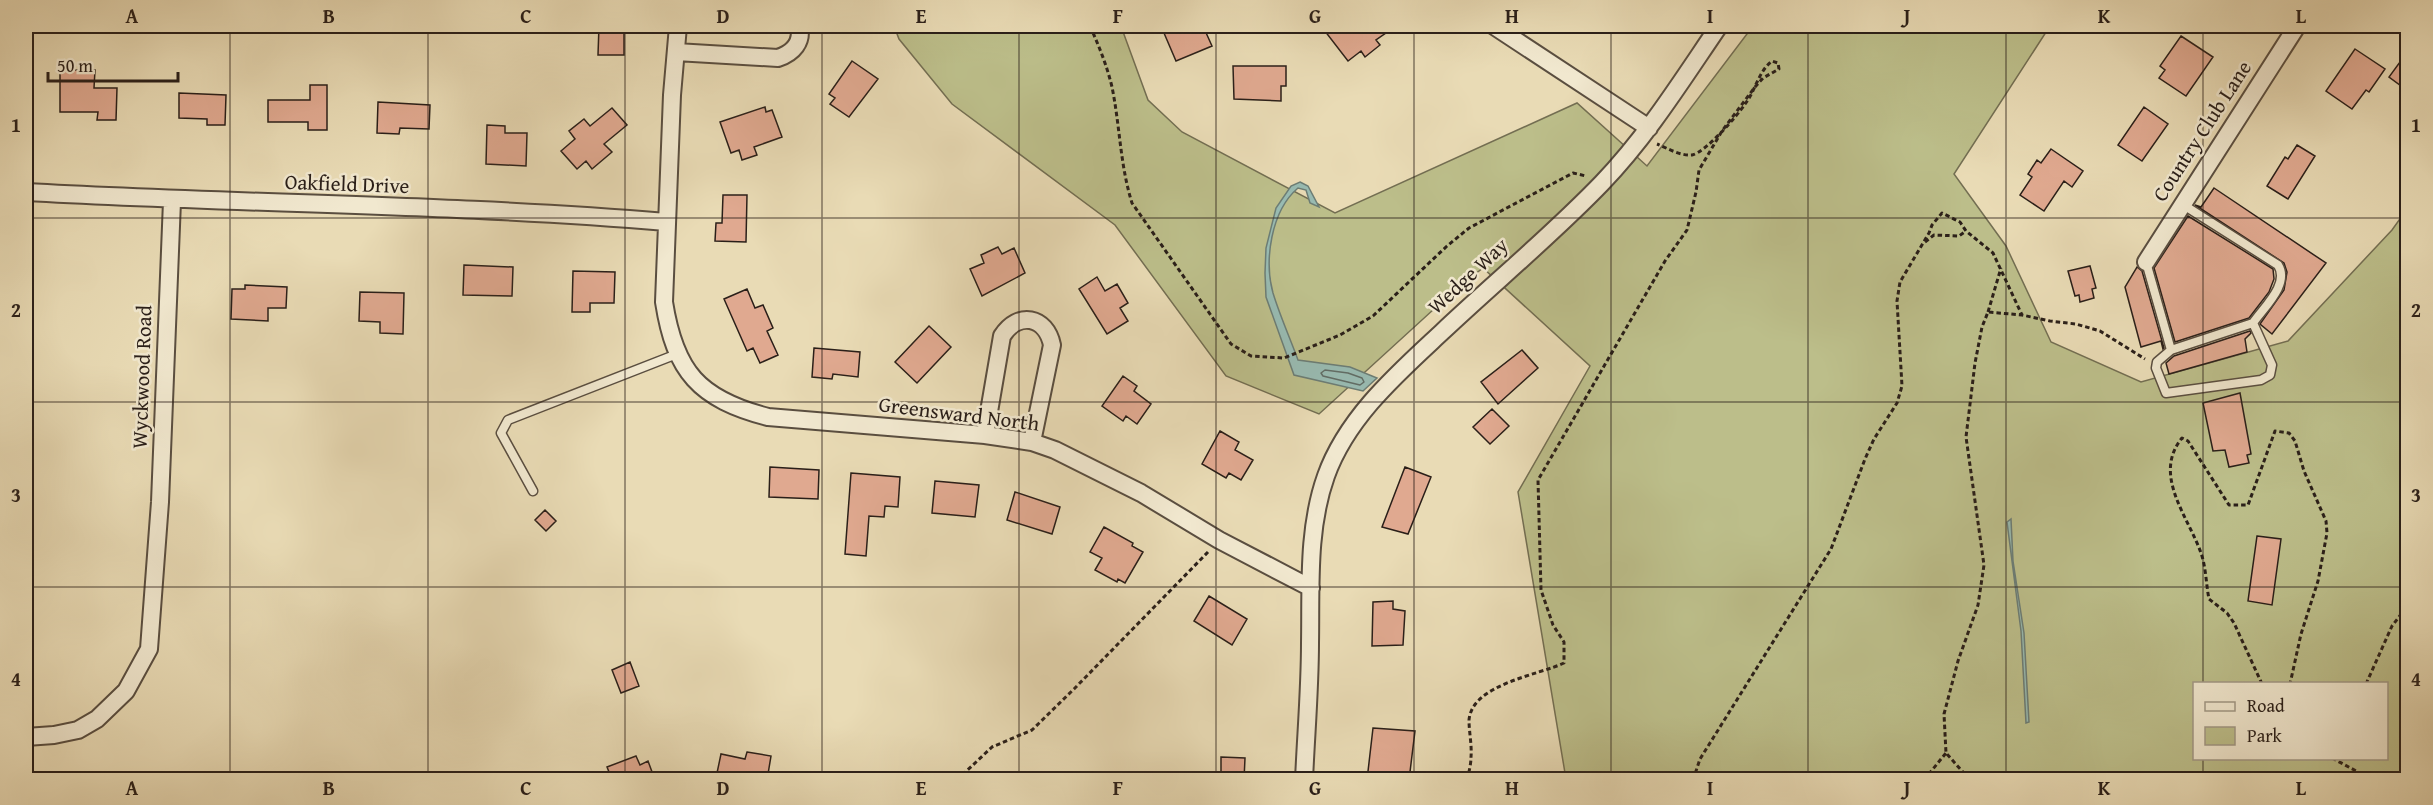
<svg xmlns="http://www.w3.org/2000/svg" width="2433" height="805" viewBox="0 0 2433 805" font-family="'Gentium Book Plus',serif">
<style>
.green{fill:#bcbe8a;stroke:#736e52;stroke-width:1.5;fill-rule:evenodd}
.water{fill:#98bbb2;stroke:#6c7d75;stroke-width:1.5}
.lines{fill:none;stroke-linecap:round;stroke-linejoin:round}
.shore{stroke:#616d66;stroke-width:1.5}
.building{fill:#e0a990;stroke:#2a1f19;stroke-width:1.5}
.lane-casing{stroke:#5a4e40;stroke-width:11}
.street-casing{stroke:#5a4e40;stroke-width:20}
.path{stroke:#2a1f19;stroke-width:3;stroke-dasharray:4.5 3;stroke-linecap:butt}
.lane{stroke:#f1e8cf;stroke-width:8}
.street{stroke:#f1e8cf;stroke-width:16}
.grid{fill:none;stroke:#2a1f19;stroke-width:1.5;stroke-opacity:0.55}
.labels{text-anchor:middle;stroke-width:5;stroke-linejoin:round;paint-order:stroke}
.street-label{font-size:21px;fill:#2a1f19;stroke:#f1e8cf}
.neatline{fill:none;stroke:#2a1f19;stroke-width:2}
.grid-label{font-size:20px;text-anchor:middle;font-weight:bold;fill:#2a1f19}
</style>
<rect width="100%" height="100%" fill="#e9dbb5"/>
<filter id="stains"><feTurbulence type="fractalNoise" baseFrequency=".00333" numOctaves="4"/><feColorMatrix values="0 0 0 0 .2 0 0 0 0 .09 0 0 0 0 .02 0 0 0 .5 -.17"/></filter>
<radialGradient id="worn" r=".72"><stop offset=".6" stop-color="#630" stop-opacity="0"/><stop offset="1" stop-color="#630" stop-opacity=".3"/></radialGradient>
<path class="green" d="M894,26h224l4,3 26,71 34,32 153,81 242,-110 70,63 106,-140h297l-96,148 52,72 45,96 90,40 147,-41 104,-111 15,-21v570h-841l-48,-287 72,-126 -107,-98 -26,20 -138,126 -93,-38 -111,-151 -163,-121 -53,-65zM2194,684h192v74h-192z"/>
<path class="water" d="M1300,182l8,4 11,21 -9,-4 -4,-13 -8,-2c-27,23 -34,72 -25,105 7,23 17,45 25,67l52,7 27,11 -14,13 -69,-16 -28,-78 -1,-24 1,-25 10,-40 15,-22z
M2011,519l2,42 11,72 5,89 -3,1 -5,-92 -14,-109z"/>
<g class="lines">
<path class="shore" d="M1325,370l23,3 14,5 2,4 -4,3 -37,-9 -2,-3z"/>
</g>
<path class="building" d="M599,26h25v29h-26z
M1161,26h42l9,20 -36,15z
M1321,26h75l-20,14 4,5 -15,12 -4,-6 -13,10z
M2181,36l32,21 -27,39 -27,-18 6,-8 -5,-4z
M2355,49l30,20 -16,23 -3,-2 -14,19 -26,-18z
M2408,51v40l-19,-14z
M852,61l26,18 -29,38 -19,-13 5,-6 -6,-4z
M1233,66h53v20h-5v15l-47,-2z
M60,70h35l-1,18h23l-1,32h-19l1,-8h-38z
M310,85h17v45h-19v-8h-40v-22h42z
M179,93l47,2 -1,30h-18v-6l-28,-1z
M378,102l52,3 -1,24 -29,-1 -1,6 -22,-1z
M765,107l1,5 6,-2 10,27 -28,10 3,8 -15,5 -3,-10 -8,3 -11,-31z
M2144,107l24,17 -26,37 -24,-16z
M612,108l15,17 -23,19 8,8 -20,17 -6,-8 -9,8 -16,-18 14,-12 -6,-8 15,-12 6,7z
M487,125l18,1v7h22l-1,33 -40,-2z
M2297,145l18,11 -27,43 -21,-13 18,-29 3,2z
M2051,149l32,22 -11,16 -8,-6 -20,30 -24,-16 12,-18 -4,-3 9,-14 4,3z
M2214,188l112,75 -54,71 -12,-10 24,-34 3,-18 -3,-9 -89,-58 6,2z
M723,195h24l-1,47 -31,-1 1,-18h6z
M2188,216l85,53 1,10 -5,13 -20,26 -74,24 -21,-74z
M998,247l4,7 12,-6 11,25 -43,23 -12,-27 14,-6 -3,-8z
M464,265l49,2 -1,29 -49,-1z
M2090,266l6,22 -4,1 2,9 -14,4 -1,-7 -4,1 -7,-25z
M2137,267l5,4 22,77 -1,1 -2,-8 -20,6 -16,-60z
M573,271l42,1 -1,31h-24v9h-18z
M1097,277l8,14 12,-7 11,19 -8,5 8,13 -21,13 -28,-45z
M245,285l42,2 -1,21h-18v13l-37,-2 1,-30h13z
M747,289l8,19 8,-3 10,23 -6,3 11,24 -18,8 -7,-15 -6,3 -23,-52z
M360,292l44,1 -1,41 -23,-1v-11l-21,-1z
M929,326l22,21 -34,36 -22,-21z
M2250,331l1,2 -6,6 2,13 -78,22 -3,-11 8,-7z
M814,348l46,4 -2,25 -25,-3 -1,5 -20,-2z
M1522,350l16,18 -40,36 -17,-22z
M1123,376l14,10 -3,5 17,13 -14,20 -11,-8 -3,5 -21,-15z
M2240,393l11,61 -4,1 2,8 -20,4 -4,-17 -12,1 -10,-48z
M1492,409l17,17 -19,18 -17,-17z
M1220,431l19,11 -4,8 18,10 -12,20 -12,-7 -3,5 -24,-14z
M770,467l49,3 -1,29 -49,-2z
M1405,467l26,10 -23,57 -26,-7z
M851,473l49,4 -2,30 -13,-1 -1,11 -15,-1 -3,40 -21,-2z
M935,481l44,4 -4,32 -43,-4z
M1015,492l45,15 -8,27 -45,-14z
M545,510l11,11 -10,10 -11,-11z
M1104,527l29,16 -1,3 11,6 -18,31 -7,-4 -1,3 -22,-12 7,-12 -12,-6z
M2257,536l24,3 -9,66 -24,-4z
M1209,596l38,23 -15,26 -38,-24z
M1393,601v8l12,2 -2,34 -31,1 1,-44z
M630,662l9,24 -18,7 -9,-23z
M1373,728l42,3 -6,49h-42z
M747,752l24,4 -4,24h-43l1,-5 -8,-2 4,-19 24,5z
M636,756l4,9 8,-4 7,19h-50l6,-3 -4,-10z
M1221,757l24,1 -1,22h-23z"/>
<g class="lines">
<g class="lane-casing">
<path id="lane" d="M2146,262l25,88 -14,12 -1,6 10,25 95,-13 9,-5 2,-10 -19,-42c11,-16 37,-39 25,-58l-96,-61
M2171,350l82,-27
M533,491l-32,-58 7,-13 169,-66"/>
</g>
<g class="street-casing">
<path id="street" d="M678,26l-6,69 -8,207c11,70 35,97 104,115l217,18 47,7 23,8 86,43 78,47 92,48
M1494,26l155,102
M676,52l102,6c15,-5 25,-16 21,-32
M26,192c213,12 427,12 640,30
M2146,262l151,-236
M985,435l17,-99c16,-25 44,-20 50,9l-20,97
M26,737l28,-2 24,-5 19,-11 29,-28 23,-42 11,-147 12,-301
M1304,780c2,-46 6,-92 6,-137 1,-55 -3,-114 16,-167 21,-59 72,-103 116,-144 53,-50 110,-97 160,-149 46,-48 80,-103 117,-157"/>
</g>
<path class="path" d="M1090,26c9,20 17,40 22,61 8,39 8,78 20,116l99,141 20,12 33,2 56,-23 33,-19 74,-70 22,-18 104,-55 13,3
M1925,242l9,-7 25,1 7,-5
M1988,312l13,-44
M2262,684l-28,-61 -7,-10 -18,-14c-3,-15 -3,-32 -8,-46 -13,-37 -49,-78 -19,-115l6,3 41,64h19l27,-74 14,2 6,8 9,30 22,50 1,12 -9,48 -17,53 -11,50
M2366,684l26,-58 16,-21
M2332,758l26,14 7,8
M957,780l35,-33 40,-17 42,-41 134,-137
M1467,780c2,-8 4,-16 4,-23 1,-12 -2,-25 -2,-37 3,-36 70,-45 95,-57v-21l-11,-17 -12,-35 -3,-110 127,-219 22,-31 9,-38 3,-22 23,-39 33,-44 8,-9 16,-9 -1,-6 -6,-2c-14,11 -16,29 -27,43 -8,12 -39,48 -53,51 -12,1 -25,-7 -35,-11
M1693,780l7,-21 131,-210 34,-90 9,-20 23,-36 5,-17 -5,-85 3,-19 29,-49 3,-8 10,-12 18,9 6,9 27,22 29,62
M1924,780l22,-27
M1970,780l-24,-27 -2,-39 14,-53 20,-56 6,-40 -18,-128 9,-74 7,-36 6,-15 34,3 28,6 26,3 24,7 45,28"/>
<use href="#lane" class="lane"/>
<use href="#street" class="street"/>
</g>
<path class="grid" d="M230,26v754M428,26v754M625,26v754M822,26v754M1019,26v754M1216,26v754M1414,26v754M1611,26v754M1808,26v754M2006,26v754M2203,26v658M26,218h2382M26,402h2382M26,587h2382M2203,758v22"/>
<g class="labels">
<g class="street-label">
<text transform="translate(2202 131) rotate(-57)" y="7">Country Club Lane</text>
<text transform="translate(347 184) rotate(2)" y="7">Oakfield Drive</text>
<text transform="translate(1468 276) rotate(-43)" y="7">Wedge Way</text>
<text transform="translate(142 377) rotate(-88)" y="7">Wyckwood Road</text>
<text transform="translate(959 414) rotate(7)" y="7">Greensward North</text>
</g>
</g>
<rect width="2433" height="805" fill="none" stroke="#e9dbb5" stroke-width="66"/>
<rect x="2193" y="682" width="195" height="78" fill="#f1e8cf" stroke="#a19886" stroke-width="1.5"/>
<rect x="2205" y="702" width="30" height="9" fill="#f1e8cf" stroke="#a19886" stroke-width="1.5"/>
<text x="2247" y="712" font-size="18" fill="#2a1f19">Road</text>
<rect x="2205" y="727" width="30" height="18" fill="#bcbe8a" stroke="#a19886" stroke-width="1.5"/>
<text x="2247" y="742" font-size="18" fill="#2a1f19">Park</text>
<path d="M48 72v9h130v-9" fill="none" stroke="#2a1f19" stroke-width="3"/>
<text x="57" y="72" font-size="18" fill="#2a1f19" stroke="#f1e8cf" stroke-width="4.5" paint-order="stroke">50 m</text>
<rect x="33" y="33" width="2367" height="739" class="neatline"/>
<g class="grid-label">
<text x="132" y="23">A</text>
<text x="329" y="23">B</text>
<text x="526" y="23">C</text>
<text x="723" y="23">D</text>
<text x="921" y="23">E</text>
<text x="1118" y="23">F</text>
<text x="1315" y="23">G</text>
<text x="1512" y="23">H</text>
<text x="1710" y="23">I</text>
<text x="1907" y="23">J</text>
<text x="2104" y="23">K</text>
<text x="2301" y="23">L</text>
<text x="16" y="132">1</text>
<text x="2416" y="132">1</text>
<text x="16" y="317">2</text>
<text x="2416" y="317">2</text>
<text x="16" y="502">3</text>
<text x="2416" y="502">3</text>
<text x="16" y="686">4</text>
<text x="2416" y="686">4</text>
<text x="132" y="795">A</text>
<text x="329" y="795">B</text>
<text x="526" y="795">C</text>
<text x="723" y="795">D</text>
<text x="921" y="795">E</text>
<text x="1118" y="795">F</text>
<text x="1315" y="795">G</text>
<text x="1512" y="795">H</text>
<text x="1710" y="795">I</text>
<text x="1907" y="795">J</text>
<text x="2104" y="795">K</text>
<text x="2301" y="795">L</text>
</g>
<rect width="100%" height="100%" filter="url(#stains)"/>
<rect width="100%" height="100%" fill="url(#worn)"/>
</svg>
